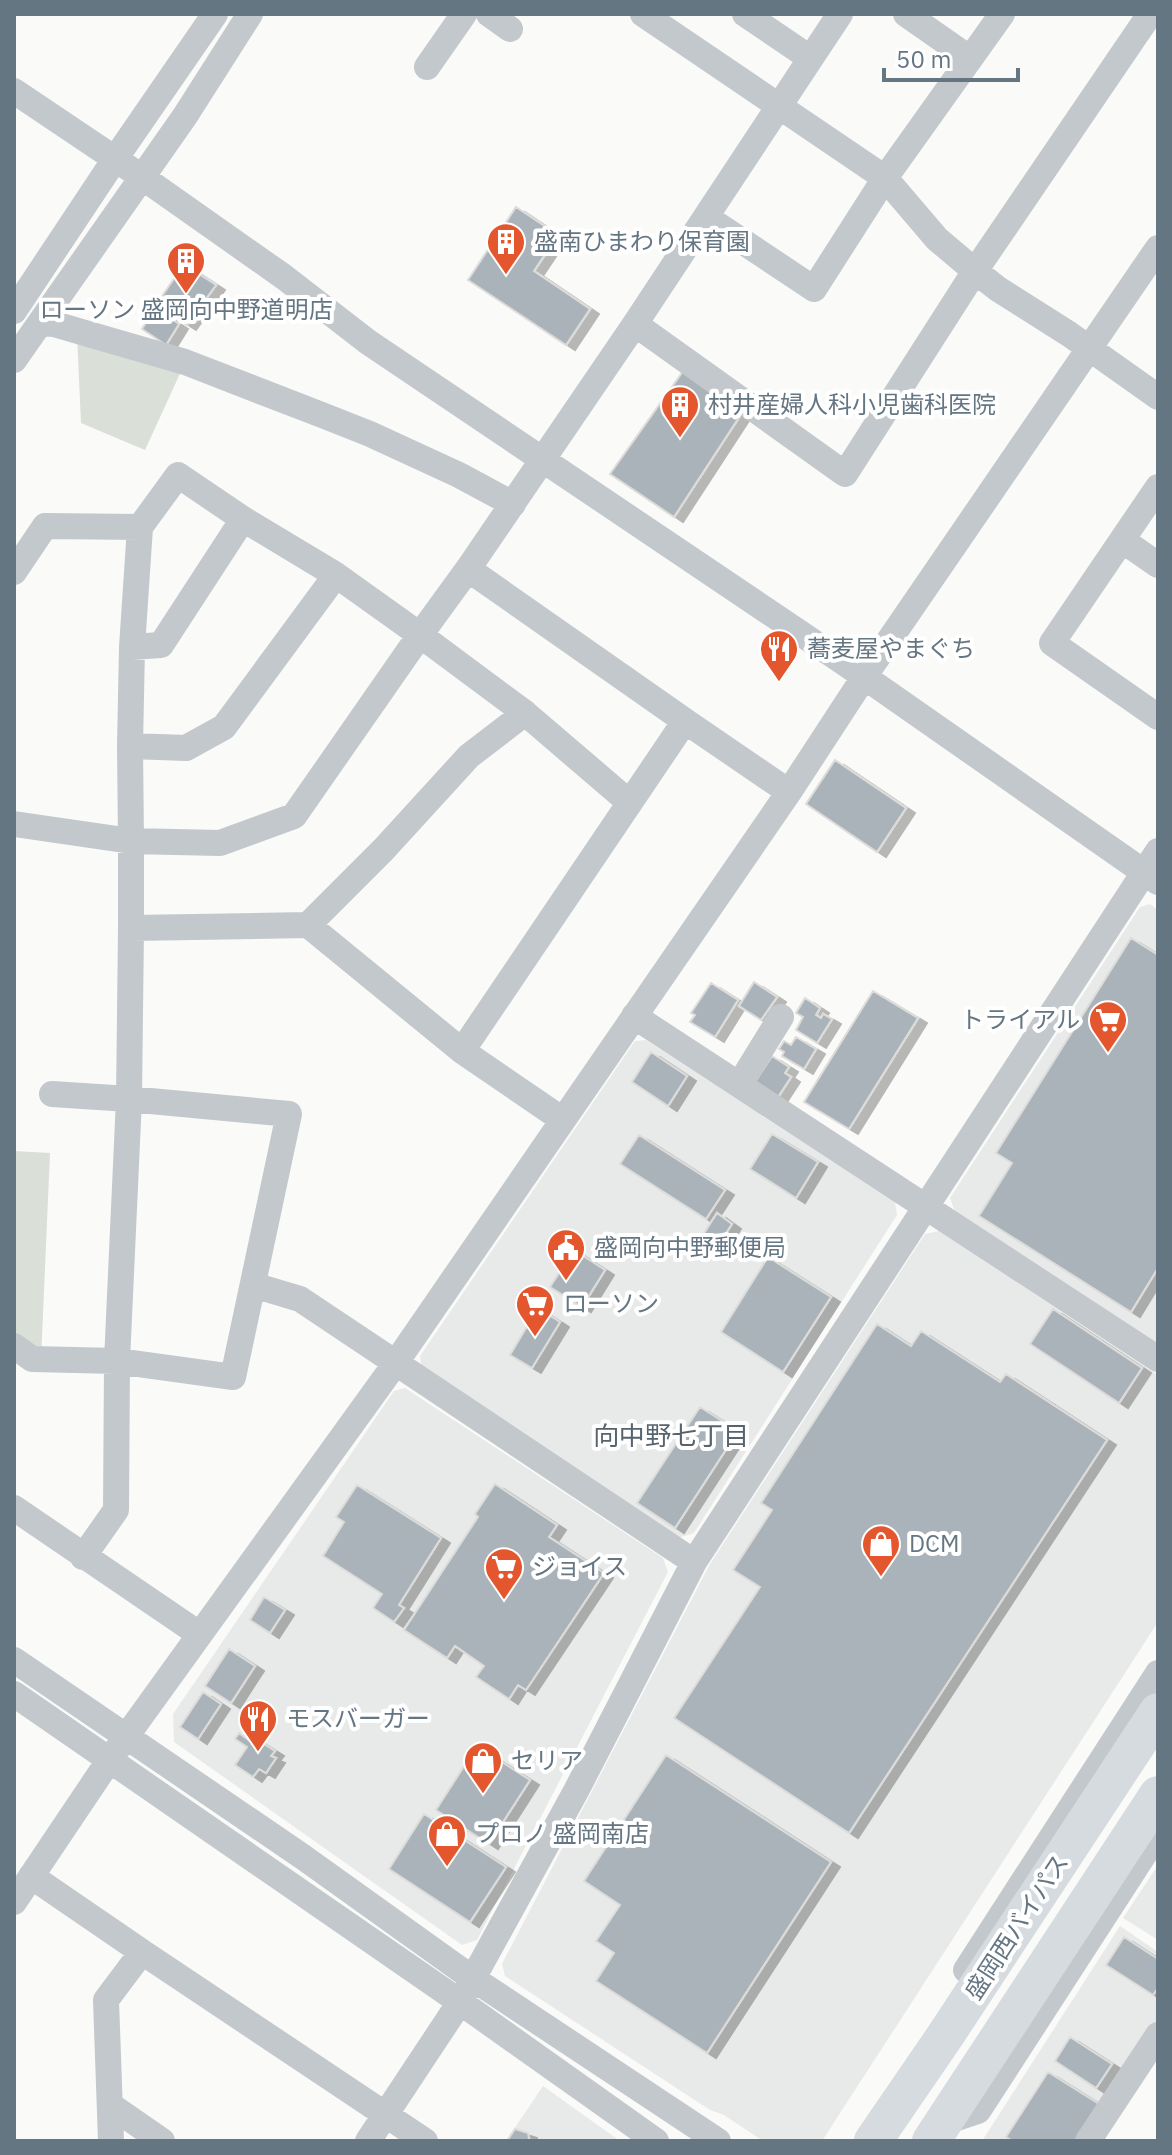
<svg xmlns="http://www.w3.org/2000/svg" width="1172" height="2155" viewBox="0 0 1172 2155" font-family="'IBM Plex Sans','Noto Sans JP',sans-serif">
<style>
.built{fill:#e8e9e9}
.green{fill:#dadfd7}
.building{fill:#aab3b9;stroke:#dcdcda;stroke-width:2;filter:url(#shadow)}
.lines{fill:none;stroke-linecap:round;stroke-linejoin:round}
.minor{stroke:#c3c8cc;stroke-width:26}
.highway{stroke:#d6dbdf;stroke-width:38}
.labels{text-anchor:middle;stroke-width:8;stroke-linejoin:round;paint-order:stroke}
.poi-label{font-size:24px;fill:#657683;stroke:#fff;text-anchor:start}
.street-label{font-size:24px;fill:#657683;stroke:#fff}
.neighbourhood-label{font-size:26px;fill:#57646e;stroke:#fff}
</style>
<defs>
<filter id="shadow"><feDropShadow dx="9" dy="5" stdDeviation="0" flood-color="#0004"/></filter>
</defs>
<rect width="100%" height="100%" fill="#fafaf8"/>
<path class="built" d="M1150,904l8,6v436l-203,-134 -5,-14 190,-291z
M646,1040l249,162 2,13 -203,318 -16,5 -256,-167 -2,-15 215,-315z
M939,1231l219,144v247l-336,519h-59l-39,-26 -14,-5 -205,-134 -3,-12 208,-400 215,-330z
M405,1388l258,170 5,14 -191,368 -15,5 -288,-203 -1,-28 221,-323z
M1158,1865v75l-35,-22z
M1120,1926l38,26v68l-52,83 -25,38h-99z
M543,2086l77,55h-114z"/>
<path class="green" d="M77,335l106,32 -38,83 -64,-27z
M14,1151l36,2 -9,206 -27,-13z"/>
<path class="building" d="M516,207l42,28 -24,36 56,38 -24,36 -98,-65z
M184,264l32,21 -29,40 -31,-20z
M155,308l24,16 -13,21 -24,-16z
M689,363l58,42 -73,112 -64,-43z
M835,760l71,48 -29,44 -71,-48z
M1131,938l27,17v313l-27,44 -152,-96 33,-53 -16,-10z
M754,982l23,15 -16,23 -22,-14z
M711,983l27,17 -23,37 -25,-15 5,-7 -4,-2z
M873,991l45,27 -69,111 -45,-27z
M805,998l15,10 -4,7 5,3 2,-4 9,5 -15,24 -21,-13 7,-13 -7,-4z
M796,1037l20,12 -12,20 -22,-13 2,-4 -5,-3 5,-8 7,4z
M651,1052l36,24 -19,30 -36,-24z
M772,1056l17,11 -4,6 6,4 -13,20 -23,-15z
M772,1134l46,28 -22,36 -46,-29z
M639,1135l86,55 -19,29 -86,-55z
M717,1213l15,11 -14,21 -15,-10z
M574,1250l31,20 -23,37 -32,-20z
M768,1257l63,40 -48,75 -62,-40z
M538,1308l22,14 -28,46 -22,-13z
M1053,1309l89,59 -23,35 -89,-59z
M877,1324l34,22 10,-15 79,51 6,-8 101,66 -258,393 -175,-115 86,-131 -27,-17 39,-60 -11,-7z
M700,1407l38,24 -63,97 -38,-25z
M495,1484l62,41 -8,12 55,36 -78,117 -8,-5 -9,14 -33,-22 8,-11 -29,-20 -8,12 -43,-28 74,-113 -3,-3z
M357,1485l84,53 -42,67 5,3 -10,14 -21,-14 9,-14 -59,-38 21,-34 -8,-5z
M264,1597l21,13 -15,23 -20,-13z
M229,1649l26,17 -24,37 -26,-17z
M203,1692l18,12 -23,35 -18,-12z
M239,1733l11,8 3,-4 22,14 -4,5 5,2 -10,15 -7,-4 -6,8 -18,-12 12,-18 -12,-8z
M477,1746l53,34 -41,64 -53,-34z
M666,1755l165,107 -124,191 -111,-72 18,-28 -18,-12 24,-36 -36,-24z
M424,1814l82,53 -36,55 -81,-53z
M1124,1937l34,22v29l-5,7 -47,-30z
M1070,2037l42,27 -16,24 -41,-27z
M1048,2072l51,32 -24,37h-62l-7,-4z
M515,2129l13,4 1,6 3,2h-25z"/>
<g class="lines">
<path class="minor" d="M489,14l21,15
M643,14l242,164 52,61 38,32 23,18 71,45 89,63
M745,14l65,44
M906,14l63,44
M427,67l37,-53
M14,91l128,86 142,100 84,65 478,322 312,218
M706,217l108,72 71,-111 117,-164
M14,311l101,-152 100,-145
M40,323l14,1 131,38 137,53 48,19 89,41 54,29
M635,324l210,150 130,-203 175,-257
M14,360l171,-244 65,-102
M1158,487l-106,156 106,74
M1122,540l36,25
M468,569l-48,66 -126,181 -74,27 -89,-2 -1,-95 2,-99 8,-120 38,-52 65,44 93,56 84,60 105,78 105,90
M14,572l31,-46 95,1
M132,647l29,-2 82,-126
M685,721l-217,-152 167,-245 205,-310
M130,746l56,2 38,-21 112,-152
M14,824l117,17v87
M308,925l76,-76 85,-93 56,-43
M634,1016l524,343
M462,1051l223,-330 104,71
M739,1085l42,-68
M253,1285l47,14 394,263
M14,1346l18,13 85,2 116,16 56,-263 -160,-15 -77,-5
M14,1508l185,126
M83,1557l33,-47 1,-149 12,-262 2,-171 177,-3 154,126 101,69
M14,1660l289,197 169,121 246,163
M14,1694l446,308 196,139
M31,1876l111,76
M14,1902l96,-143 285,-395 394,-572 75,-115 294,-429
M966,1970l192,-297
M110,2105l52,36
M945,2122l33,-11 180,-278
M111,2141l-5,-141 36,-48 283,189
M368,2141l92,-139 116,-211 118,-229 464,-711
M1088,2141l70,-106"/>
<path class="highway" d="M873,2141l72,-105 213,-324
M931,2141l227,-346"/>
</g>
<defs>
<g id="building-pin" transform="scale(2)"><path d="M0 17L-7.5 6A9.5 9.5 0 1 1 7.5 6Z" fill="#e4572e" stroke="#fff"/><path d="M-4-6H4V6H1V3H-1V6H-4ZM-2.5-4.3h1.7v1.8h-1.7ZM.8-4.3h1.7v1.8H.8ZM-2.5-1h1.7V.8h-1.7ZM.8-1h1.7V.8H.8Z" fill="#fff"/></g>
<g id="restaurant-pin" transform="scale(2)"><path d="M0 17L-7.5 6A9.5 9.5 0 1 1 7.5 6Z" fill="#e4572e" stroke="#fff"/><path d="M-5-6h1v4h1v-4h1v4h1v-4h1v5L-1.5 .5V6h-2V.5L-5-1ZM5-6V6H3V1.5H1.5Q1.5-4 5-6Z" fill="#fff"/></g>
<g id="supermarket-pin" transform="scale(2)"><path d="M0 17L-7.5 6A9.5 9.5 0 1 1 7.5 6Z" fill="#e4572e" stroke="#fff"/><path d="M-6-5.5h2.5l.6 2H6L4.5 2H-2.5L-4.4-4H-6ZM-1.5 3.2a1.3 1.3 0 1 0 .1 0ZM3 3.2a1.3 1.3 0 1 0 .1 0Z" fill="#fff"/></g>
<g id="civic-pin" transform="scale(2)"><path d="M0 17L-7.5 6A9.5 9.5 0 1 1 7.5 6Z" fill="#e4572e" stroke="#fff"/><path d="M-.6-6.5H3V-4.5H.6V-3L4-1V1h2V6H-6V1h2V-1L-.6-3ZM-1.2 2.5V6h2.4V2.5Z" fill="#fff"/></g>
<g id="shop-pin" transform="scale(2)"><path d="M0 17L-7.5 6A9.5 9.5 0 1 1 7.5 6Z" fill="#e4572e" stroke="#fff"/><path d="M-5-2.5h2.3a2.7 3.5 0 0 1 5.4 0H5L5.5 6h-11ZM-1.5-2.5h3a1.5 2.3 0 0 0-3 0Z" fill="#fff"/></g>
</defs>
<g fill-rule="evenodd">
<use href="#building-pin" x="506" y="242"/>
<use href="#building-pin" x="186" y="261"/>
<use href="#building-pin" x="680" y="405"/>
<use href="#restaurant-pin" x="779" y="649"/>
<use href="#supermarket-pin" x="1108" y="1020"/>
<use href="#civic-pin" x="566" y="1248"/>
<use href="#supermarket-pin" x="535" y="1304"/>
<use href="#shop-pin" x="881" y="1544"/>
<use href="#supermarket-pin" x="504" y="1567"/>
<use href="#restaurant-pin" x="258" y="1719"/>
<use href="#shop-pin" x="483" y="1761"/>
<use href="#shop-pin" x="447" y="1834"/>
</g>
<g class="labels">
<g class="poi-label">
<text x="534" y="250">盛南ひまわり保育園</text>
<text x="186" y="318" text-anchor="middle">ローソン 盛岡向中野道明店</text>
<text x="708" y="413">村井産婦人科小児歯科医院</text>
<text x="807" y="657">蕎麦屋やまぐち</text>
<text x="1080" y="1028" text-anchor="end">トライアル</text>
<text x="594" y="1256">盛岡向中野郵便局</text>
<text x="563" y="1312">ローソン</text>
<text x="909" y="1552">DCM</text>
<text x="532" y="1575">ジョイス</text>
<text x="286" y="1727">モスバーガー</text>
<text x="511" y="1769">セリア</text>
<text x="475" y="1842">プロノ 盛岡南店</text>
</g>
<g class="street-label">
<text transform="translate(1017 1927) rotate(-57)" y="8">盛岡西バイパス</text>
</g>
<g class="neighbourhood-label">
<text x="671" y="1445">向中野七丁目</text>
</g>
</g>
<rect width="1172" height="2155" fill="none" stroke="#657683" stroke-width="32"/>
<path d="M884 68v12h134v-12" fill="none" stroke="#657683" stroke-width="4"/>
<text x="896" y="68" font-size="24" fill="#657683" stroke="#ffffff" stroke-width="6" paint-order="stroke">50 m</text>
</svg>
